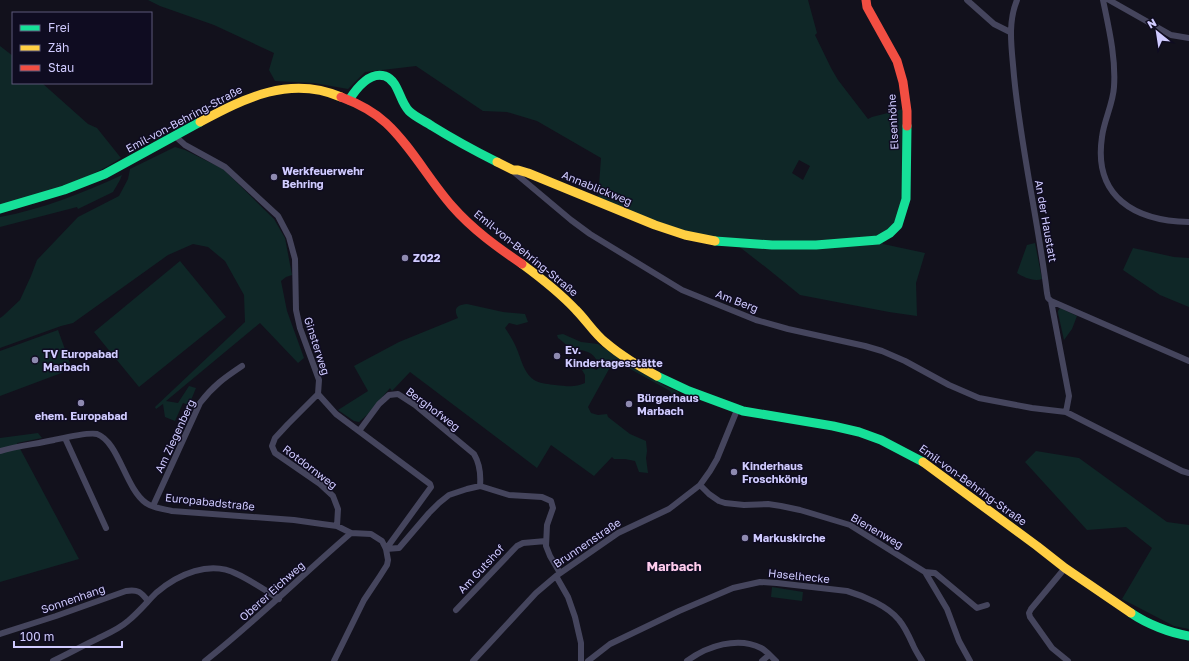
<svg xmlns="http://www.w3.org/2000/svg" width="1189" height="661" viewBox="0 0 1189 661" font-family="'Golos Text',sans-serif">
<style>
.green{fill:#0f2727;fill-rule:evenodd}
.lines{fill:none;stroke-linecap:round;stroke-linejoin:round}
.street{stroke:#45455d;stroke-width:6}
.fast{stroke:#16e098;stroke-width:9}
.slow{stroke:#ffcf43;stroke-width:9}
.jam{stroke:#f24e42;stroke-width:9}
.poi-dot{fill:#8e8ab0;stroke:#0f0c21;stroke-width:1.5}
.labels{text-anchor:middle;stroke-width:3;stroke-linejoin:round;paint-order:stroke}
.street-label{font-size:11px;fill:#d0cbff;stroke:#0f0c21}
.poi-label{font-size:11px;font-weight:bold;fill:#d0cbff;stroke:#0f0c21;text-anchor:start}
.quarter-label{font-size:13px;font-weight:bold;fill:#ffcdee;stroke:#0f0c21}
</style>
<rect width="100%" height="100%" fill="#12111c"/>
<path class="green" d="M148,0h660l9,33 -2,2 16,33 7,12 30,39 4,-2 31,-8 1,90 -8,25 -16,13 3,7 42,9 -9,30 1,33 -28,-4 -89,-17 -32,-26 -31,-24 -51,-13 -88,-33 3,-41 -64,-37 -30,-9 -24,-1 -67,-45 -51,6 -17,17 -34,-6 -39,-2 -6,-11 5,-17 -60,-28 -54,-19zM799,160l11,6 -7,14 -11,-7z
M0,46l13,10v27h29l46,41 9,4 24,30c-36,24 -79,35 -121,48z
M175,147l10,3 38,19 51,50 11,19 7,37 -6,2 -5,4 6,30 17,47 -6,5 -38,-40 -94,78 12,2 11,-17 7,2 -7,17 -6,-2 -8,18 -10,-4 -2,-13 -7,5 -1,-2 90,-85 -1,-27 -19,-34 -17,-14 -15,-3 -25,11 -95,68 -12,3 -61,22v-30l3,-2 17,-16 11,-24 6,-16 41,-43 41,-21 9,-17 2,-10z
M122,175l-2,5 -7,12 -35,17 -1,-2 -77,20v-10c43,-8 83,-24 122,-42z
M1035,243l7,36c-8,3 -19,-2 -25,-6l10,-28z
M1133,248l41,9 15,1v49l-29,-12 -37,-25z
M180,261l46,56 -87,70 -45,-55z
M467,304l36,8 22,2 3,8 -11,3 -8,-2 -4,5c4,6 8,12 11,19 5,11 8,28 20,34 6,3 13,3 19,4 12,1 19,3 30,-2v-8l-3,-5 9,-2 6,2 2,-5c-7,-18 -17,-12 -31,-19 -3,-2 -7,-6 -10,-8l-1,-3 6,-1 18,8 17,2 67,42 12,5 2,2 -5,10 -3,-1 -3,-2 4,-5 -2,-4 -56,-31 -26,47 3,6 7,2 9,-1 1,3 22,17 16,7 1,10 -1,7 2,15 -9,-1 -4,-11 -10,-2h-11l-2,-2 -18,19 -43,-31 -14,23 -127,-96 -18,19 -2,-3 -23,27 -8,7 -5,-1 -16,-11 30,-19 -14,-25 45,-24 59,-24c-5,-10 -1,-13 9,-14z
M1060,308l17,8 -5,13 -8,11 -6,-27v-2z
M58,330l14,39 -72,27v-45z
M38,433l4,5 -25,5 62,116 -79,23v-144z
M1036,451l43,7 88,64 22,3v104l-15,-3 -52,-27 30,-51 -26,-21 -39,3 -62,-68z
M772,587l31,5 -1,9 -31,-4z"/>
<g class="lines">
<path class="street" d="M967,0l27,24 16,8
M1017,0c-10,24 -5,50 -3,76 7,73 24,144 33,217l1,5 3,3 18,95 -3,16
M1103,0c6,29 13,58 11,87 -1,17 -10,33 -12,50 -9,60 33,84 87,85
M1109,0l62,35 18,3
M175,136l10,9 40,22 53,49 11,21 6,22 1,51 4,18 19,52 -1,14 18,20 94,70 1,3 -45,62
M513,170l2,3 56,47 19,14 92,56 74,30 32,9 77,17 17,5 23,10 44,24 30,13 53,10 34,4 116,59 7,2
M1051,301l138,60
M318,394l-30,30 -13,14 -3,8 3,7 45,31 13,12 5,13 -1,17
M359,431l20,-27 10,-9 9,-1 17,11 59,49c6,10 7,20 6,32
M65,438l41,90
M0,451c18,-5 36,-7 54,-11 9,-2 34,-8 43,-6 22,8 28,54 49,69 7,5 18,6 26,8l122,9 28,4 15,2 14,7 20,1 11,7 4,8 2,11 -1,5 -7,11 -16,24 -30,61
M700,485l9,9 10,7 6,2 19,2 24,-1 13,2 19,4 50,15 75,47 10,1 42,35 10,-3
M153,506l47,-103c13,-17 24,-25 42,-37
M386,549l13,-1 30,-35 10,-10 10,-8 18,-6 13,-3 29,9 33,2 9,4 2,7 -6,17 -1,21 4,10 10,17
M1065,568l-34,41 -2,4 1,4 22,31 16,13
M925,572l22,37 12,32 11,20
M556,576l12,21 7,20 6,26v18
M456,610l61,-64 6,-3 23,-2
M0,634l56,-18 70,-25c12,-2 15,1 22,10
M53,661c15,-7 29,-15 44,-22 10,-5 22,-10 31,-18 10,-8 19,-19 28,-28 22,-19 54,-33 81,-19 15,7 28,16 42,25
M205,661c51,-40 97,-86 146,-128
M473,661l63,-68 20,-17 62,-43 51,-24 31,-24 10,-14 7,-12 20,-49
M588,661l22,-17 69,-33 54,-23 27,-6 17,1 70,8c17,5 41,15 52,29 6,7 10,16 14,25 2,5 6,11 9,16
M687,661c20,-15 51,-25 74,-13 6,3 10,9 15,13
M762,661l7,-6"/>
<path class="fast" d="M349,100c7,-11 20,-29 36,-24 14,5 14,25 24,35 6,6 16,10 23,15 21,13 43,25 65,36
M0,209l64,-19 41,-16 95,-52
M715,241l57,4h44l62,-5 12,-7 8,-8 8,-26 1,-73
M657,376l32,15 54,20 90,15 26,6 22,8 42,22
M1131,613c16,11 39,20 58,23"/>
<path class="slow" d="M200,122c45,-24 90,-47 141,-25
M497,162l16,8h5l10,3 127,52 30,10 30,6
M522,264c19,14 38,29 54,46 10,10 18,23 29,32 16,14 34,24 52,34
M923,462l114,84 28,22 66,45"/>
<path class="jam" d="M866,0l1,7 30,54 6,21 4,29v15
M341,97c16,6 32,14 45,26 25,23 43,57 66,83 20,23 45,41 70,58"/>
</g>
<g class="poi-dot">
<circle cx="274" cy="177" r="4"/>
<circle cx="405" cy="258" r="4"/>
<circle cx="557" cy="356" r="4"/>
<circle cx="35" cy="360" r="4"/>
<circle cx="81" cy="403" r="4"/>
<circle cx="629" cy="404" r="4"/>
<circle cx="734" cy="472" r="4"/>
<circle cx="745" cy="538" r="4"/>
</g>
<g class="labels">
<g class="street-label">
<text transform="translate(184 119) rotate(-28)" y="4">Emil-von-Behring-Straße</text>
<text transform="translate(893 122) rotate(-93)" y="4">Elsenhöhe</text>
<text transform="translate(597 188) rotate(22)" y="4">Annablickweg</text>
<text transform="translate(1046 221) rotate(80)" y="4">An der Haustatt</text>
<text transform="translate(526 253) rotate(39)" y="4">Emil-von-Behring-Straße</text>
<text transform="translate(737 301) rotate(21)" y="4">Am Berg</text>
<text transform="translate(317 346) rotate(72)" y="4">Ginsterweg</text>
<text transform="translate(433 409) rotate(37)" y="4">Berghofweg</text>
<text transform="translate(175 436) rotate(-65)" y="4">Am Ziegenberg</text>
<text transform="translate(310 467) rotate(37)" y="4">Rotdornweg</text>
<text transform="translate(973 485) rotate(36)" y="4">Emil-von-Behring-Straße</text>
<text transform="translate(210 502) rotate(6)" y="4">Europabadstraße</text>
<text transform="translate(877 531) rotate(30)" y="4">Bienenweg</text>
<text transform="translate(587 543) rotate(-34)" y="4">Brunnenstraße</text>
<text transform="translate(481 569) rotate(-47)" y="4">Am Gutshof</text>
<text transform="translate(799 576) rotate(6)" y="4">Haselhecke</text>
<text transform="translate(272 591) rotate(-42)" y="4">Oberer Eichweg</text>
<text transform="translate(73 599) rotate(-19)" y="4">Sonnenhang</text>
</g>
<g class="poi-label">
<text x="282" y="175">Werkfeuerwehr<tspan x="282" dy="13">Behring</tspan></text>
<text x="413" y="262">Z022</text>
<text x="565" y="354">Ev.<tspan x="565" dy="13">Kindertagesstätte</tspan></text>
<text x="43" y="358">TV Europabad<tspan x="43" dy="13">Marbach</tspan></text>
<text x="637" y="402">Bürgerhaus<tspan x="637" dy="13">Marbach</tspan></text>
<text x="81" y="420" text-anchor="middle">ehem. Europabad</text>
<text x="742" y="470">Kinderhaus<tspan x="742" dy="13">Froschkönig</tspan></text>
<text x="753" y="542">Markuskirche</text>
</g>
<g class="quarter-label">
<text x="674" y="571">Marbach</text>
</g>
</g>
<rect x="12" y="12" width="140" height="72" fill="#0f0c21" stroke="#5c587a"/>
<rect x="20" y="25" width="20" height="6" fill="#16e098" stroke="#5c587a"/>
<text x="48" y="32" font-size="12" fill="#d0cbff">Frei</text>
<rect x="20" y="45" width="20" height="6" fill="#ffcf43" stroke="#5c587a"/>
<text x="48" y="52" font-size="12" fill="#d0cbff">Zäh</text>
<rect x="20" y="65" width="20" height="6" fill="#f24e42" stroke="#5c587a"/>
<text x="48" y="72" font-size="12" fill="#d0cbff">Stau</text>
<g transform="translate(1157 32) rotate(330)" stroke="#0f0c21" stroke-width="3" paint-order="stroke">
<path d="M0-3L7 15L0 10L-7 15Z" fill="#d0cbff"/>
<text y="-6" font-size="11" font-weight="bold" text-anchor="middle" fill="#d0cbff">N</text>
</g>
<path d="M14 641v6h108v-6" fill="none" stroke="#d0cbff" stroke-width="2"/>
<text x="20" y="641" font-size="12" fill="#d0cbff" stroke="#0f0c21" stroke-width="3" paint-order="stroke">100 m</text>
</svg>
